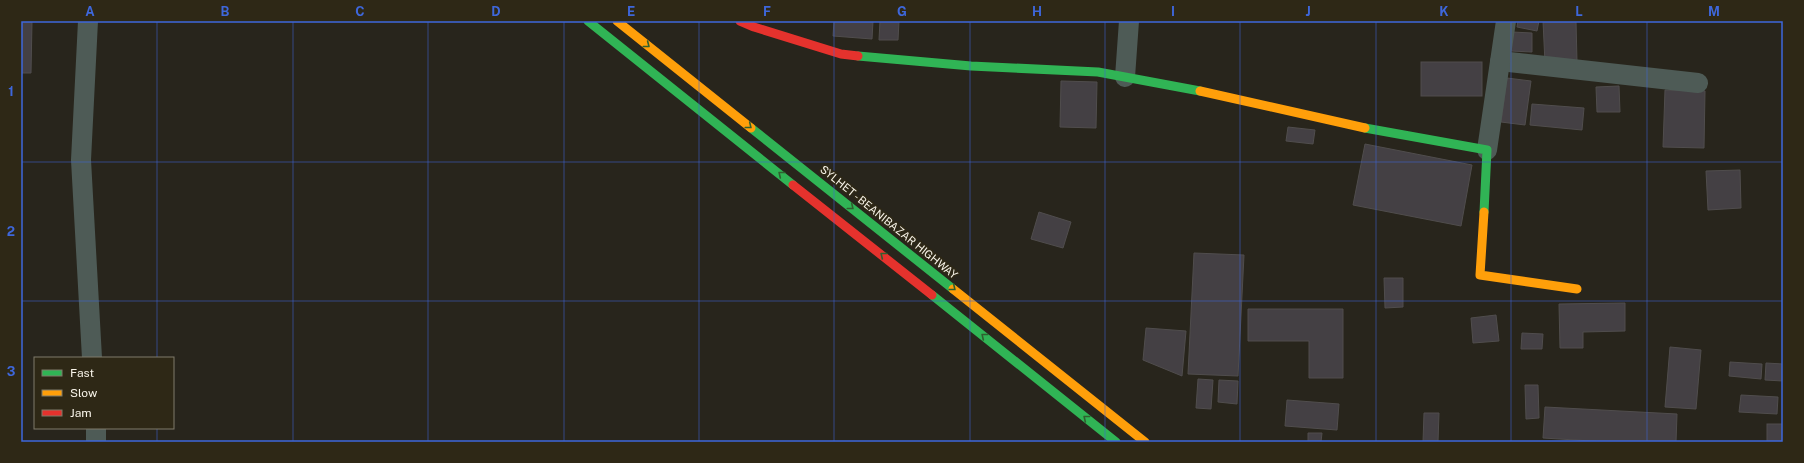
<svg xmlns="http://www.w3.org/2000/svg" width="1804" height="463" font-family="'Public Sans',sans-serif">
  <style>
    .building { fill: #444044; stroke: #504d4d }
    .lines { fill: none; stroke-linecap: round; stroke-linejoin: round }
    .street { stroke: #4e5b56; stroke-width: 20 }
    .fast { stroke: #30b455; stroke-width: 9 }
    .slow { stroke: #ff9f0a; stroke-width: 9 }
    .jam { stroke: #e5322d; stroke-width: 9 }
    .oneway { stroke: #2f602f }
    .grid { fill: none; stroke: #3e67db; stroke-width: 1; stroke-opacity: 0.55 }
    .labels { text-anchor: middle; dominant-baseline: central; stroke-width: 3.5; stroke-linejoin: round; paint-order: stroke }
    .street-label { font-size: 11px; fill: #f8f4e9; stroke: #2e2816 }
    .neatline { fill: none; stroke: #3e67db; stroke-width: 1.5 }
    .grid-label { font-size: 13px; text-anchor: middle; font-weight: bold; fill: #3e67db }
  </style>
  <rect width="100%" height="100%" fill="#28251c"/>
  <g class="building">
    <polygon points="21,21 32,21 31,73 21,73"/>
    <polygon points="834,21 873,21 872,39 833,36"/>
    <polygon points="880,21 899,21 898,40 879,40"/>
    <polygon points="1518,21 1539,21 1537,31 1517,27"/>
    <polygon points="1543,21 1576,21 1577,62 1545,63"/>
    <polygon points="1512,32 1532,33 1532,52 1511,51"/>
    <rect x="1421" y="62" width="61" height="34"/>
    <polygon points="1507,78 1531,81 1525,125 1501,122"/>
    <polygon points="1061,81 1097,82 1096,128 1060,127"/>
    <polygon points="1619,86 1620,112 1597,112 1596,87"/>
    <polygon points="1665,90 1705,91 1704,148 1663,147"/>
    <polygon points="1532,104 1584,108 1582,130 1530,125"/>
    <polygon points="1288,127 1315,130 1313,144 1286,141"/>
    <polygon points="1365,144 1472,165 1461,226 1353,205"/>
    <polygon points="1740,170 1741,208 1708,210 1706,171"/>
    <polygon points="1039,212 1071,222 1063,248 1031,239"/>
    <polygon points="1194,253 1244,255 1238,376 1188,374"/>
    <polygon points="1384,278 1403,278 1403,307 1385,308"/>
    <polygon points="1625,303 1625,331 1583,332 1583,348 1560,348 1559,304"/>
    <polygon points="1248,309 1343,309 1343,378 1309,378 1309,341 1248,341"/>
    <polygon points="1496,315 1499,341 1473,343 1471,318"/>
    <polygon points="1146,328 1186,331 1182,376 1143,360"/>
    <polygon points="1522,333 1543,334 1542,349 1521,349"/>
    <polygon points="1670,347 1701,350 1696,409 1665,407"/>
    <polygon points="1730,362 1762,364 1761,379 1729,376"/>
    <polygon points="1766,363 1783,364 1783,381 1765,380"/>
    <polygon points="1198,379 1213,380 1211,409 1196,408"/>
    <polygon points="1219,380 1238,381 1237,404 1218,402"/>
    <polygon points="1525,385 1538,385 1539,418 1526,419"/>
    <polygon points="1741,395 1778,397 1777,414 1739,412"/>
    <polygon points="1287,400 1339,404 1337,430 1285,426"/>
    <polygon points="1545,407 1677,414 1676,442 1608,442 1543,438"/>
    <polygon points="1424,413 1439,413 1438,442 1423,442"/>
    <rect x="1767" y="424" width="16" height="18"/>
    <polygon points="1308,433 1322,433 1321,442 1308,442"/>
  </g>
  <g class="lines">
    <g class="street">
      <polyline points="88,21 81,160 92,358"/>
      <polyline points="1500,61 1698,83"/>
      <polyline points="1125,77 1129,21"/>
      <polyline points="1487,150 1506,21"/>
      <polyline points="96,428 96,442"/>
    </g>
    <g class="fast">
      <polyline points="588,21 793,185"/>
      <polyline points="858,56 971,66 1098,72 1200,91"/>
      <polyline points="751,128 953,289"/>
      <polyline points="1365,128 1487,150 1484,212"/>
      <polyline points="932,295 1116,442"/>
    </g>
    <g class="slow">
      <polyline points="617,21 751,128"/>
      <polyline points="1200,91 1365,128"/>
      <polyline points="1484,212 1480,275 1577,289"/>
      <polyline points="953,289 1145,442"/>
    </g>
    <g class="jam">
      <polyline points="740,21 754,27 841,54 858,56"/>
      <polyline points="793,185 932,295"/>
    </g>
  </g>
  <defs><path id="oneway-chevron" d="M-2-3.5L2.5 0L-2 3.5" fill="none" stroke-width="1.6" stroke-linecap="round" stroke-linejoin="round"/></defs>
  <g class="oneway">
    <use href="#oneway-chevron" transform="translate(647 45) rotate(38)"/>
    <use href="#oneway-chevron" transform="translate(749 126) rotate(39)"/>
    <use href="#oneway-chevron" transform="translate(781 174) rotate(-141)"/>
    <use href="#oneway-chevron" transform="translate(851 207) rotate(39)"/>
    <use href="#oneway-chevron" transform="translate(883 255) rotate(-141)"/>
    <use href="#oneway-chevron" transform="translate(953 288) rotate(39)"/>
    <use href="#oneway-chevron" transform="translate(984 336) rotate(-141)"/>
    <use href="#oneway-chevron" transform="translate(1086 418) rotate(-141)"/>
  </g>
  <path class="grid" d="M 157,21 L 157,358M 293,21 L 293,442M 428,21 L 428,442M 564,21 L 564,442M 699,21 L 699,442M 834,21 L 834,442M 970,21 L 970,442M 1105,21 L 1105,442M 1240,21 L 1240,442M 1376,21 L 1376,442M 1511,21 L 1511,442M 1647,21 L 1647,442M 21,162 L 1783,162M 21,301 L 1783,301M 157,428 L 157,442"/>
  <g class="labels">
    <g class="street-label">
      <text transform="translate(889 222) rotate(39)">SYLHET - BEANIBAZAR HIGHWAY</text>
    </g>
  </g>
  <rect width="1804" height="463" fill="none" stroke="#2e2816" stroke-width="44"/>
  <rect x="34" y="357" width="140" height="72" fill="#2e2816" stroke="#7f7a6a"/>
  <rect x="42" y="370" width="20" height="6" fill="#30b455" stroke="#7f7a6a"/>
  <text x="70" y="377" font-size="12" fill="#f8f4e9">Fast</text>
  <rect x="42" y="390" width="20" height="6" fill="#ff9f0a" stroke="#7f7a6a"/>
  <text x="70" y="397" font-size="12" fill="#f8f4e9">Slow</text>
  <rect x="42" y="410" width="20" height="6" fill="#e5322d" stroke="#7f7a6a"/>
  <text x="70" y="417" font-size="12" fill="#f8f4e9">Jam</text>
  <rect x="22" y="22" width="1760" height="419" class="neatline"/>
  <g class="grid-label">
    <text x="90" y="16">A</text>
    <text x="225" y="16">B</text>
    <text x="360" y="16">C</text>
    <text x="496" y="16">D</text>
    <text x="631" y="16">E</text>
    <text x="767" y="16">F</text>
    <text x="902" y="16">G</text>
    <text x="1037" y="16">H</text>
    <text x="1173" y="16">I</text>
    <text x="1308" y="16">J</text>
    <text x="1444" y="16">K</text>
    <text x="1579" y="16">L</text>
    <text x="1714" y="16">M</text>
    <text x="11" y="96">1</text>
    <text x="11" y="236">2</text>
    <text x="11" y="376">3</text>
  </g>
</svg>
